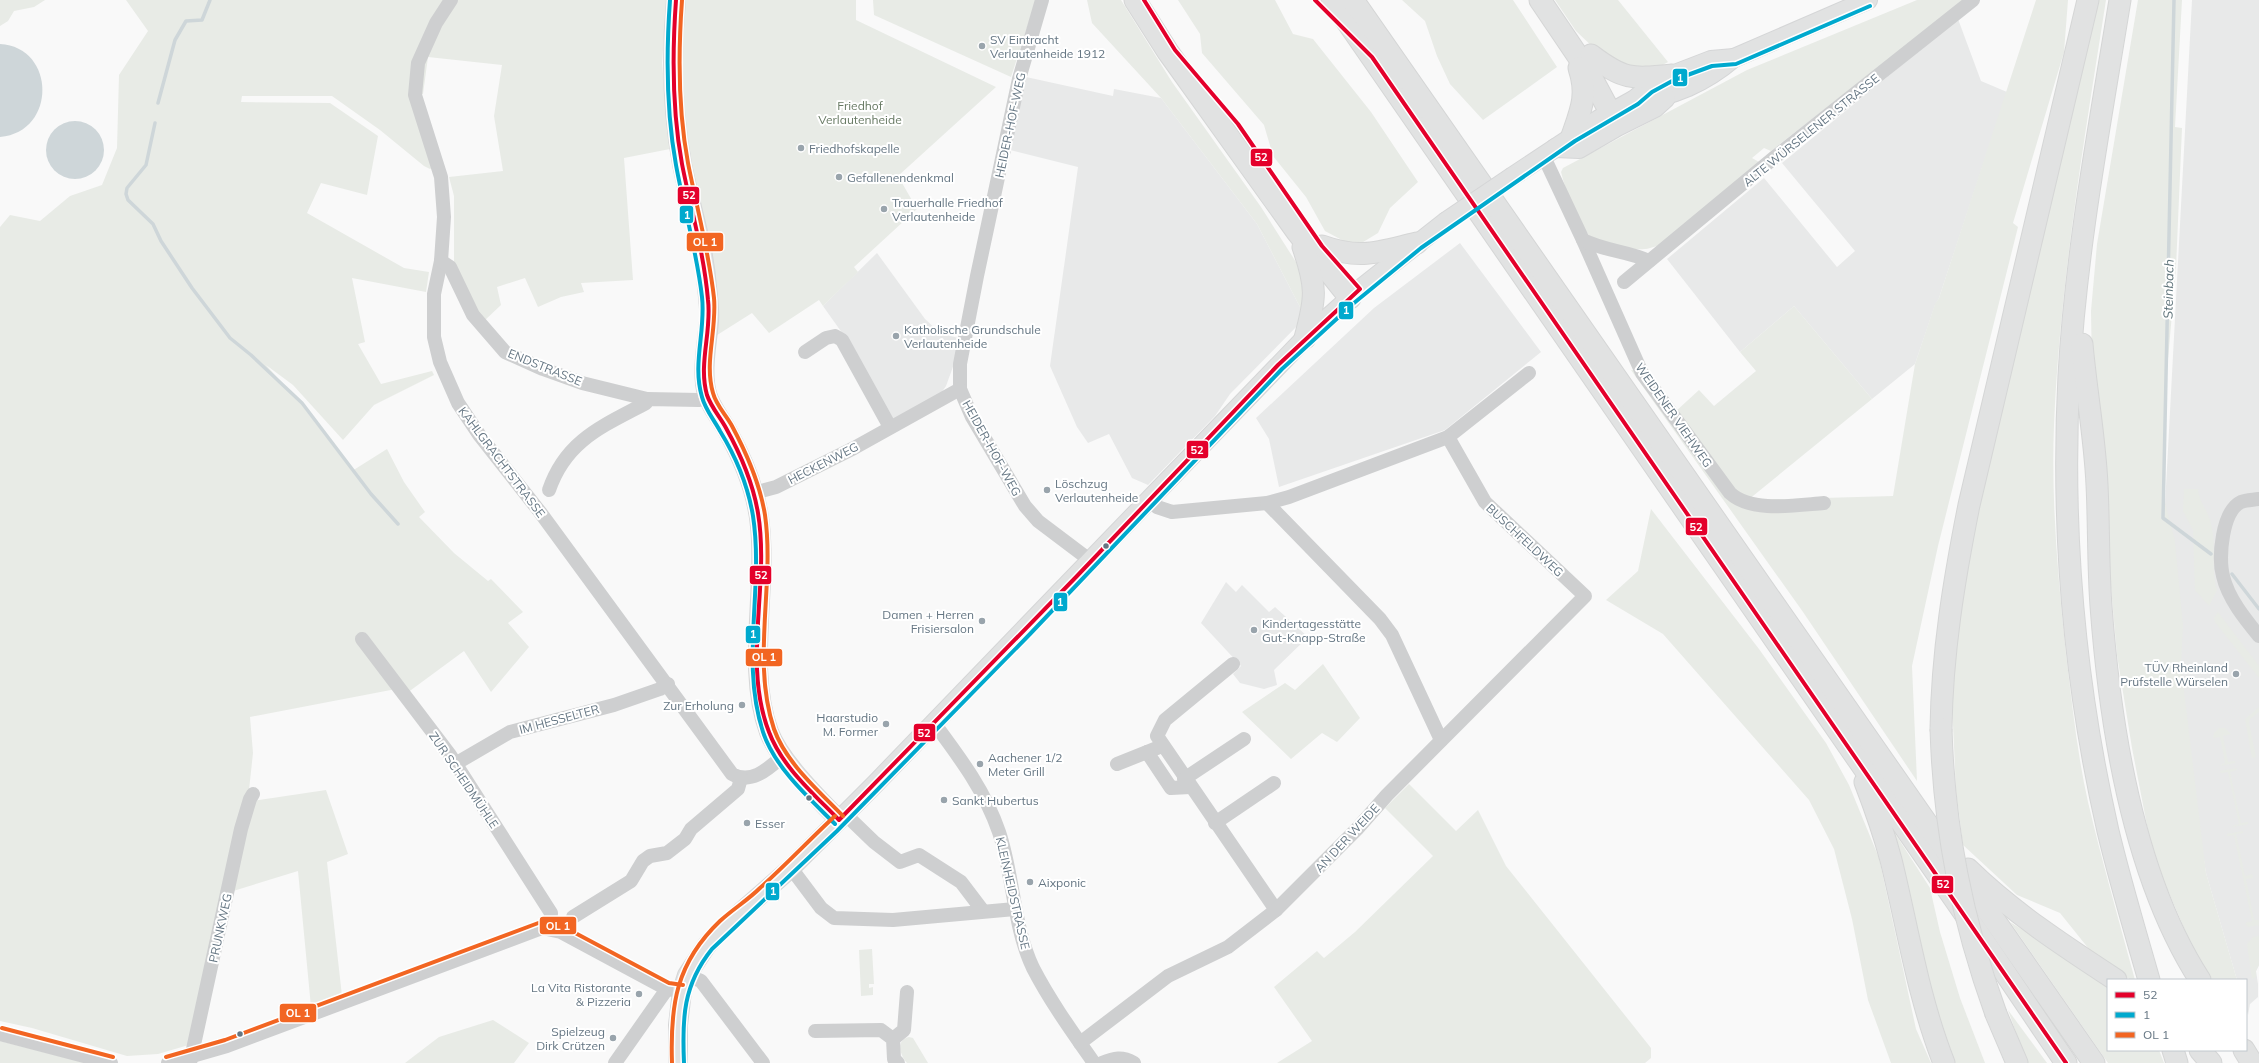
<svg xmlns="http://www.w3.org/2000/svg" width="2259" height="1063" font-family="Mulish,sans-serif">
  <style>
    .built { fill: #e8e9e9 }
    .green { fill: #e8ebe6 }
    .water { fill: #ced6d9 }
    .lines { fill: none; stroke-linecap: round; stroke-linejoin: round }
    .stream { stroke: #ced6d9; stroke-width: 3.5 }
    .major-casing { stroke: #d5d6d7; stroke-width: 20 }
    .highway-casing { stroke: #d5d6d6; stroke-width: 23 }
    .minor { stroke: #cecfd0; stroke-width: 14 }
    .major { stroke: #e1e2e2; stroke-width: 18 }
    .highway { stroke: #e1e2e2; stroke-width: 21 }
    .major-bridge-casing { stroke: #d5d6d7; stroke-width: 20; stroke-linecap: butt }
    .highway-bridge-casing { stroke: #d5d6d6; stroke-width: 23; stroke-linecap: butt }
    .major-bridge { stroke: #e1e2e2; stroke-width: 18 }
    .highway-bridge { stroke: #e1e2e2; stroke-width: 21 }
    .bus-1-casing { stroke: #fff; stroke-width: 7 }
    .bus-2-casing { stroke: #fff; stroke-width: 7 }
    .bus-3-casing { stroke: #fff; stroke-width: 7 }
    .bus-1 { stroke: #e4002b; stroke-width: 4 }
    .bus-2 { stroke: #00a9ce; stroke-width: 4 }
    .bus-3 { stroke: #f26522; stroke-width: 4 }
    .poi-dot { fill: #99a4ac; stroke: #fff; stroke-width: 1.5 }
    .bus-dot { fill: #657683; stroke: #fff; stroke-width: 1.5 }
    .labels { text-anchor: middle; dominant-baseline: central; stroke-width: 4; stroke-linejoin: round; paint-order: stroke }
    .poi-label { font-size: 12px; fill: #657683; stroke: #fff; text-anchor: start }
    .park-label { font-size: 12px; fill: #687a64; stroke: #fff }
    .street-label { font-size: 12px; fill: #657683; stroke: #fff }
    .water-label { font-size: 13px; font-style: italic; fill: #60757c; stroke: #fff }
    .line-badge { stroke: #fff; stroke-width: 1.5 }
    .badge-label { font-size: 11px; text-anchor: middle; font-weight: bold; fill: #fff }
  </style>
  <rect width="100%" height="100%" fill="#f9f9f9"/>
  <g class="built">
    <polygon points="2192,0 2259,0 2259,965 2256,971 2258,984 2258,997 2250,1004 2248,1015 2246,1008 2246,980 2237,980 2206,873 2161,580"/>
    <polygon points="1958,19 1981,81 2007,92 1939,298 1935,305 1915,364 1872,399 1794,306 1740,352 1667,259 1764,178 1837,267 1855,251 1782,163"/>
    <polygon points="1026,77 1113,96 1114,89 1161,98 1257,224 1301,309 1303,320 1230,394 1215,416 1148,485 1132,478 1109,434 1088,443 1077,427 1050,366 1078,167 1010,150"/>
    <polygon points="1460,243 1541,352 1445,430 1279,487 1269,439 1256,418 1374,308"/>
    <polygon points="877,253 925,319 941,334 959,338 954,364 946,386 939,396 891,421 845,337 823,306"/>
    <polygon points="1226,582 1236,592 1242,585 1269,612 1275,607 1308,637 1274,670 1277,685 1264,689 1240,683 1233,674 1241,666 1201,623"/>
  </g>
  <g class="green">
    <polygon points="0,0 45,0 34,7 14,11 8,21 0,26"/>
    <polygon points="126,0 447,0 415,63 434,167 430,169 424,166 380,130 332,96 242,96 241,102 330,103 378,136 367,195 321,183 307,213 404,268 429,272 426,292 352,278 365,342 358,344 381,384 432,371 434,375 374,405 343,440 293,385 266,365 301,404 352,471 387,449 404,482 425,512 419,517 454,553 488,581 491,579 523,612 508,623 529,647 491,692 464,651 407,693 396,689 250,717 253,753 249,790 192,1044 158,1054 127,1056 32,1028 0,1021 0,227 10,215 40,221 70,196 102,185 117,148 119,75 148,31"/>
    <polygon points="455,0 667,0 662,63 670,149 624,158 633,280 581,283 584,292 561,297 538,307 525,278 497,287 501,305 483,322 454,262 454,196 449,177 503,171 494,116 502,65 428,57 423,94 419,95 421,64"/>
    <polygon points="682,0 856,0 856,20 996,87 898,176 917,209 854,267 858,272 823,306 819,300 769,333 752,313 714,337 681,111"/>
    <polygon points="873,0 1036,0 1011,77 874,15"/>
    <polygon points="1087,0 1121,0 1172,82 1261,207 1301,270 1307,296 1301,309 1257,224 1161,98 1092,23"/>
    <polygon points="1178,0 1275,0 1293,34 1313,39 1371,112 1418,182 1390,208 1378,233 1355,247 1325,231 1306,197 1273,156 1264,125 1202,53 1200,34"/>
    <polygon points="1402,0 1513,0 1557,67 1483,120 1450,84 1437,56 1425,21"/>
    <polygon points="1555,0 1618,0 1668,62 1650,72 1615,68 1576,31"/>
    <path d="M 1917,0 L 1964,0 L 1771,151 L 1764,148 L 1752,158 L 1759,162 L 1661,244 C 1647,251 1637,250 1622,247 C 1614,245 1602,245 1595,240 C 1578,229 1566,191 1561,172 L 1563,168 L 1747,70 Z"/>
    <polygon points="2036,0 2068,0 2064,52 2013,223 2018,227 1938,546 1912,666 1917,781 1803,612 1631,370 1645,371 1675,412 1699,390 1714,406 1756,371 1740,352 1794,306 1872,399 1748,500 1893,496 1915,364 1935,304 1939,298"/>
    <path d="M 2098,0 L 2106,0 C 2084,141 2060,282 2054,425 C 2051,501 2058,578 2066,654 C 2072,703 2077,753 2088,802 C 2102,861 2119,921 2135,980 L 2131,980 L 2097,959 L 2060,913 L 2017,895 L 1963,845 L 1956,790 L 1951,681 L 1967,552 Z"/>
    <polygon points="2138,0 2182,0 2175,127 2182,128 2176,268 2166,382 2163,495 2175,541 2183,625 2181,666 2206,873 2237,980 2212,980 2191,944 2153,856 2132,748 2117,655 2092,370 2091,311 2097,244"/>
    <path d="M 2184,489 L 2198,489 C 2200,505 2208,510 2211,524 C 2217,546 2210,569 2217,590 L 2209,606 L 2195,590 L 2193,530 L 2183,511 Z"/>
    <polygon points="1651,509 1759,649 1826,743 1849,785 1879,858 1916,1029 1931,1063 1891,1063 1868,1000 1852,919 1834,849 1809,800 1663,634 1606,600 1638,571"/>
    <polygon points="2218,612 2259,666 2259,678 2215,622 2214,618"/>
    <polygon points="1323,664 1360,718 1337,742 1322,733 1291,759 1242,712 1285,683 1295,690"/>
    <polygon points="2259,707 2259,712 2250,719 2249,723 2256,757 2252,758 2245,719"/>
    <polygon points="2219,728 2225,728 2231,734 2223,736 2228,762 2235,761 2235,763 2219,766 2225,763 2220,737 2213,738 2214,733"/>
    <polygon points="2236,768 2237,770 2230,772 2241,823 2248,822 2248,824 2232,827 2232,826 2239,824 2228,772 2221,773 2220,771"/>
    <polygon points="1409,784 1456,831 1478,810 1506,866 1651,1048 1651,1058 1645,1063 1277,1063 1312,1041 1274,987 1317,951 1324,958 1355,932 1433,856 1385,808"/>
    <polygon points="326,790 348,854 327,862 342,996 311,1007 298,871 230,892 252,801"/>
    <polygon points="1889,824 1930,888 1940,932 1960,998 1985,1063 1951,1063 1938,1033"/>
    <polygon points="2243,831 2243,833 2236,834 2245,876 2252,874 2253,878 2246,879 2254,920 2259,920 2259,925 2248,927 2245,923 2252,921 2234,835 2227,836 2227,834"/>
    <polygon points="2010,922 2108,982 2108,1050 2159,1050 2164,1063 2108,1063"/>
    <polygon points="2259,936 2259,965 2256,971 2256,977 2252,979 2247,944 2253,937"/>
    <polygon points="872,949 874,984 869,984 869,988 873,987 873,995 861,996 859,950"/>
    <polygon points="2008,1010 2047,1063 2027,1063"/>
    <polygon points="493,1020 529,1043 514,1063 405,1063 439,1037"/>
    <path d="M 909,1037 L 913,1038 L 928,1063 L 907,1063 C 900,1055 895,1040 909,1037 Z"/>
    <polygon points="0,1041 86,1063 0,1063"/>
  </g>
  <g class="water">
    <path d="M 0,44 C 56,47 57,132 0,137 Z"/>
    <circle cx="75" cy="150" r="29"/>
  </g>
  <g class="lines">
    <g class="stream">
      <polyline points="2174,0 2163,518 2211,554"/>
      <polyline points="158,103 175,40 186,21 202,20 210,0"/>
      <polyline points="155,123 146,165 127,188 126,194 128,200 153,224 161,241 192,288 230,338 251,355 302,403 371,494 398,524"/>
      <polyline points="2232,574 2259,609"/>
    </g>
    <g class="major-casing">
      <g id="major">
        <path d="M 676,0 C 671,54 672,110 682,164 C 690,205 704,245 707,287 C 708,298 710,310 709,321 C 707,345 701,371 707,394 C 711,408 722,420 728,432 C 744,461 757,493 760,526 C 767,591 746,670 769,732 C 780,761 817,797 839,820"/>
        <path d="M 1635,99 C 1672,99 1707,81 1734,58 L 1868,0"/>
        <polyline points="1555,148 1579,149 1617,127 1655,108 1666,98"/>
        <polyline points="1513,176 1599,119 1635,99 1649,87 1672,75 1711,60 1734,58"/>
        <polyline points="678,1063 678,1025 682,991 687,975 707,945 725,926 791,868 876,783 1305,338 1360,289 1445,222"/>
      </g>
    </g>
    <g class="highway-casing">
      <g id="highway">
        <polyline points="1135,0 1168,52 1297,232 1350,298"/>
        <polyline points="1332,0 1987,946 2066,1063"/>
        <polyline points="1353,0 2094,1063"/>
        <polyline points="1540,0 1588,71 1610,112"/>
        <path d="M 2120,0 C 2100,124 2076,249 2069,375 C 2061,528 2074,682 2108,831 C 2120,881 2135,931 2149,980"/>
        <path d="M 1591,55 C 1624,80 1631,79 1672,75"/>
        <path d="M 1572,136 C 1581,110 1588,95 1579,68"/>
        <path d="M 1322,246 C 1361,260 1378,252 1417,243"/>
        <path d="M 1303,247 C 1317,287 1316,298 1305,338"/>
        <path d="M 2082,344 C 2086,391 2095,438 2097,485 C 2099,525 2098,565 2101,606 C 2110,728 2133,876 2200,980"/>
        <path d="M 1941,729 C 1942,653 1954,580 1969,505 L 2088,0"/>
        <path d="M 1865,782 C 1875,808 1884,834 1891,860 C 1908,929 1918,997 1944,1063"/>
        <path d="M 1968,869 C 2012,912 2064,946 2116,980"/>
        <polyline points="1996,1014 2017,1063"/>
        <polyline points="2173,1050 2177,1063"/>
        <polyline points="2200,1050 2211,1063"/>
        <polyline points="2244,1050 2252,1063"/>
      </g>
    </g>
    <g class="minor">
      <path d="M 451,0 L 436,23 L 418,63 L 415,95 L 441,177 L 444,217 L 441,261 L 434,294 L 434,337 L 440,362 L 458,403 L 480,436 L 540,512 L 732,774 C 751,785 768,769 783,756"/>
      <polyline points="1042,0 1019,79 977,276 960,364 960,389 972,417 1025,506 1038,521 1091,561"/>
      <path d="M 1544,157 L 1583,240 L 1642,373 L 1730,493 C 1751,513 1797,505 1824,503"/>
      <path d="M 1583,240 C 1604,251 1628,251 1649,261"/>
      <polyline points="441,261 450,267 473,315 505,352 543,369 582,383 647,399"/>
      <polyline points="1624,282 1775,157 1973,0"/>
      <polyline points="805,352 826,338 835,336 842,340 890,427"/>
      <path d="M 549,490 C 566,440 603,426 646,403 L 647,399 L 699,400 L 708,398"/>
      <polyline points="754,493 776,487 854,448 960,389"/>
      <path d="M 2259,499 C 2253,500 2246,500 2241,502 C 2222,511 2218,558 2223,576 C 2228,598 2245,619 2259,636"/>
      <polyline points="1150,500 1157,507 1172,512 1267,503 1289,497 1448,437 1529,373"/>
      <polyline points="1267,503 1380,619 1392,635 1441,740"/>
      <polyline points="362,639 450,755 551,913 550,928"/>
      <polyline points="1233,664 1165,720 1157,736 1276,910"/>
      <path d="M 934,723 C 960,758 985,791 999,832 C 1014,877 1013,926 1033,968 C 1050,1001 1073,1033 1094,1063"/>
      <polyline points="1162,746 1147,752 1171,788 1190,787"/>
      <polyline points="455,764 510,732 614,705 660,689 668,684"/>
      <polyline points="1117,764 1147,752"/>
      <polyline points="1184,779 1244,739"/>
      <polyline points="845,814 874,842 900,862 919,855 961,882 983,911"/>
      <polyline points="1215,823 1274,783"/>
      <polyline points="791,868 821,908 834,918 893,920 1015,909"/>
      <polyline points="573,917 631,881 643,861 650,856 667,853 685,839 691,829 738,789 741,778"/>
      <polyline points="687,975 701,981 763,1063"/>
      <polyline points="815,1031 881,1030 893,1039 894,1059 898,1063"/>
      <polyline points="0,1034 111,1063"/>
      <polyline points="893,1039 904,1030 907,992"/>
      <polyline points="1080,1043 1168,976 1228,947 1276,910 1357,829 1387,795 1585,596 1485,502 1448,437"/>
      <polyline points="168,1063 227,1046 542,928 561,932 667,989 682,991"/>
      <polyline points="190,1063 241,829 250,799 253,794"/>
      <polyline points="615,1063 667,989"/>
      <path d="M 1102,1063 C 1114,1058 1122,1056 1134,1063"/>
    </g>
    <use href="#major" class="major"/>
    <use href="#highway" class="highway"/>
    <g class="major-bridge-casing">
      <polyline id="major-bridge" points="1445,222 1513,176"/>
    </g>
    <g class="highway-bridge-casing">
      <path id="highway-bridge" d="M 1941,729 C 1944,830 1962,920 1996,1014"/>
    </g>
    <use href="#major-bridge" class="major-bridge"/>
    <use href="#highway-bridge" class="highway-bridge"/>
    <g class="bus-1-casing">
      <g id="bus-1">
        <path d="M 676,0 C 672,55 672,110 682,164 C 691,210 704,253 708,300 C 712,331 698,364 707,395 C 711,407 720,417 726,428 C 741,455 753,483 758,513 C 770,585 742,663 769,732 C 782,767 814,794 839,820 L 1077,576 L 1278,365 L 1360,289 L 1322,246 L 1238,124 L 1175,50 L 1144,0"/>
        <polyline points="1315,0 1372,57 2066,1063"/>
      </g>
    </g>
    <g class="bus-2-casing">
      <g id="bus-2">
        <path d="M 670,0 C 666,55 666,110 676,165 C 684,209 697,252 702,297 C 706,330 692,364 702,397 C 705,409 714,420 720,431 C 736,457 748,486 753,516 C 764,588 740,662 763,732 C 775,768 809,798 835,824"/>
        <path d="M 684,1063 C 682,1018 683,985 712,949 L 837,831 L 1030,634 L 1282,369 L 1354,303 L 1421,248 L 1575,141 L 1638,104 L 1652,92 L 1674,80 L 1712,66 L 1736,64 L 1870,6"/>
      </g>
    </g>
    <g class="bus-3-casing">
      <g id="bus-3">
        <path d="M 682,0 C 678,55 678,110 688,163 C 697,209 709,252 714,298 C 717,330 704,362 713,393 C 716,405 726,415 732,426 C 747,454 760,484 765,515 C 775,585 751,660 774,729 C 786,763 819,791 843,816"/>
        <polyline points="2,1028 113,1057"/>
        <polyline points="166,1057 225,1040 541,922 564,927 669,983 683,985"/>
        <path d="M 672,1063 C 670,1005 676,963 720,921 C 733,909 748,900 760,888 C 786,865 810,839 835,816"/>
      </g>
    </g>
    <use href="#bus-1" class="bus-1"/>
    <use href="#bus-2" class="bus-2"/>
    <use href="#bus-3" class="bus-3"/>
  </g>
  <g class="poi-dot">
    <circle cx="982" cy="46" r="4"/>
    <circle cx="801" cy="148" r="4"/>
    <circle cx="839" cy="177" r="4"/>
    <circle cx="884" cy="209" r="4"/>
    <circle cx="896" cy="336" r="4"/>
    <circle cx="1047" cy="490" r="4"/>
    <circle cx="982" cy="621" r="4"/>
    <circle cx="1254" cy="630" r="4"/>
    <circle cx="2236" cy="674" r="4"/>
    <circle cx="742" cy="705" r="4"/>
    <circle cx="886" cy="724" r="4"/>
    <circle cx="980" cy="764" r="4"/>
    <circle cx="944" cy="800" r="4"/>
    <circle cx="747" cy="823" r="4"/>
    <circle cx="1030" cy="882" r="4"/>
    <circle cx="639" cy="994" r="4"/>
    <circle cx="613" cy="1038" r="4"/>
  </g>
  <g class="bus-dot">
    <circle cx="1106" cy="546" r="3.5"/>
    <circle cx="809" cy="798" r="3.5"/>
    <circle cx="240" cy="1034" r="3.5"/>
  </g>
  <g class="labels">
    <g class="poi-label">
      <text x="990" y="39">SV Eintracht<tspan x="990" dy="14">Verlautenheide 1912</tspan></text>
      <text x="809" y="148">Friedhofskapelle</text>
      <text x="847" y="177">Gefallenendenkmal</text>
      <text x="892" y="202">Trauerhalle Friedhof<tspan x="892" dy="14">Verlautenheide</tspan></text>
      <text x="904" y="329">Katholische Grundschule<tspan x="904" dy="14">Verlautenheide</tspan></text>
      <text x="1055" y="483">Löschzug<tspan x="1055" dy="14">Verlautenheide</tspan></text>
      <text x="974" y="614" text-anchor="end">Damen + Herren<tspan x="974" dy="14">Frisiersalon</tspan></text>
      <text x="1262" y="623">Kindertagesstätte<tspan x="1262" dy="14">Gut-Knapp-Straße</tspan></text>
      <text x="2228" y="667" text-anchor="end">TÜV Rheinland<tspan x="2228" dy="14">Prüfstelle Würselen</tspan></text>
      <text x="734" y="705" text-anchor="end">Zur Erholung</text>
      <text x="878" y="717" text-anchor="end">Haarstudio<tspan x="878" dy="14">M. Former</tspan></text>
      <text x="988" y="757">Aachener 1/2<tspan x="988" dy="14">Meter Grill</tspan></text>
      <text x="952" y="800">Sankt Hubertus</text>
      <text x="755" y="823">Esser</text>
      <text x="1038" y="882">Aixponic</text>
      <text x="631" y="987" text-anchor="end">La Vita Ristorante<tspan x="631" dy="14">&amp; Pizzeria</tspan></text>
      <text x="605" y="1031" text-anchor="end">Spielzeug<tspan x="605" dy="14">Dirk Crützen</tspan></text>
    </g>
    <g class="park-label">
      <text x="860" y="105">Friedhof<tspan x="860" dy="14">Verlautenheide</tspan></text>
    </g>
    <g class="street-label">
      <text transform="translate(1010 125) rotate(-78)">HEIDER-HOF-WEG</text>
      <text transform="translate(1811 130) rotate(-39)">ALTE WÜRSELENER STRASSE</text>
      <text transform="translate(545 367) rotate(22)">ENDSTRASSE</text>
      <text transform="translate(1674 415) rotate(55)">WEIDENER VIEHWEG</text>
      <text transform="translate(992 448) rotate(61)">HEIDER-HOF-WEG</text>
      <text transform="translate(502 462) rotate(53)">KAHLGRACHTSTRASSE</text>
      <text transform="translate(823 463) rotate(-27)">HECKENWEG</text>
      <text transform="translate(1525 540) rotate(43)">BUSCHFELDWEG</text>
      <text transform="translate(559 719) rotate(-15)">IM HESSELTER</text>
      <text transform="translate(464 780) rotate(56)">ZUR SCHEIDMÜHLE</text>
      <text transform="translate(1347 838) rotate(-47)">AN DER WEIDE</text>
      <text transform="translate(1013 893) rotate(77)">KLEINHEIDSTRASSE</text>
      <text transform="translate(220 928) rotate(-78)">PRUNKWEG</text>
    </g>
    <g class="water-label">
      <text transform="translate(2168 289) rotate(-89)">Steinbach</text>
    </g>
  </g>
  <g class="line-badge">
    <rect x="1672" y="68" width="16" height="19" rx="4" fill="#00a9ce"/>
    <rect x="1250" y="148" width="23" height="19" rx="4" fill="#e4002b"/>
    <rect x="677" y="186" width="23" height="19" rx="4" fill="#e4002b"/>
    <rect x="679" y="205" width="15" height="19" rx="4" fill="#00a9ce"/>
    <rect x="686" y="232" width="38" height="20" rx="4" fill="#f26522"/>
    <rect x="1338" y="301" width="16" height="19" rx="4" fill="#00a9ce"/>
    <rect x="1186" y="440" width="23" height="19" rx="4" fill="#e4002b"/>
    <rect x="1685" y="517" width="23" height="19" rx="4" fill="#e4002b"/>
    <rect x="749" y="565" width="23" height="20" rx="4" fill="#e4002b"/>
    <rect x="1053" y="592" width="15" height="20" rx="4" fill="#00a9ce"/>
    <rect x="745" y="625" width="16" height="19" rx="4" fill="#00a9ce"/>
    <rect x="745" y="648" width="38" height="19" rx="4" fill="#f26522"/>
    <rect x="913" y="723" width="23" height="19" rx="4" fill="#e4002b"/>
    <rect x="1931" y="875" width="23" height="19" rx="4" fill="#e4002b"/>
    <rect x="765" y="882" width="15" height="19" rx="4" fill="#00a9ce"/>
    <rect x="539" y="916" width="38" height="19" rx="4" fill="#f26522"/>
    <rect x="279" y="1003" width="38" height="20" rx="4" fill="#f26522"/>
  </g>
  <g class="badge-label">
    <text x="1680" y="82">1</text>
    <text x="1261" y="161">52</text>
    <text x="689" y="199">52</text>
    <text x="687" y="219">1</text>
    <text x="705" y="246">OL 1</text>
    <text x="1346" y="314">1</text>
    <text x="1197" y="454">52</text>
    <text x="1696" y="531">52</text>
    <text x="761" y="579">52</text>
    <text x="1060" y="606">1</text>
    <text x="753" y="638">1</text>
    <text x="764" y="661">OL 1</text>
    <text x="924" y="737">52</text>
    <text x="1943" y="888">52</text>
    <text x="773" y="895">1</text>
    <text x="558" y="930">OL 1</text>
    <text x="298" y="1017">OL 1</text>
  </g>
  <rect x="2107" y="979" width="140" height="72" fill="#ffffff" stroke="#c1c8cd"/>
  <rect x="2115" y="992" width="20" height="6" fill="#e4002b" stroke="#c1c8cd"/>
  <text x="2143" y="999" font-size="12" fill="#657683">52</text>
  <rect x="2115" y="1012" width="20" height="6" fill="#00a9ce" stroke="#c1c8cd"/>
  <text x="2143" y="1019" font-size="12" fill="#657683">1</text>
  <rect x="2115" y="1032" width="20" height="6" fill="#f26522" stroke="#c1c8cd"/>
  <text x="2143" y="1039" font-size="12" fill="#657683">OL 1</text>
</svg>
